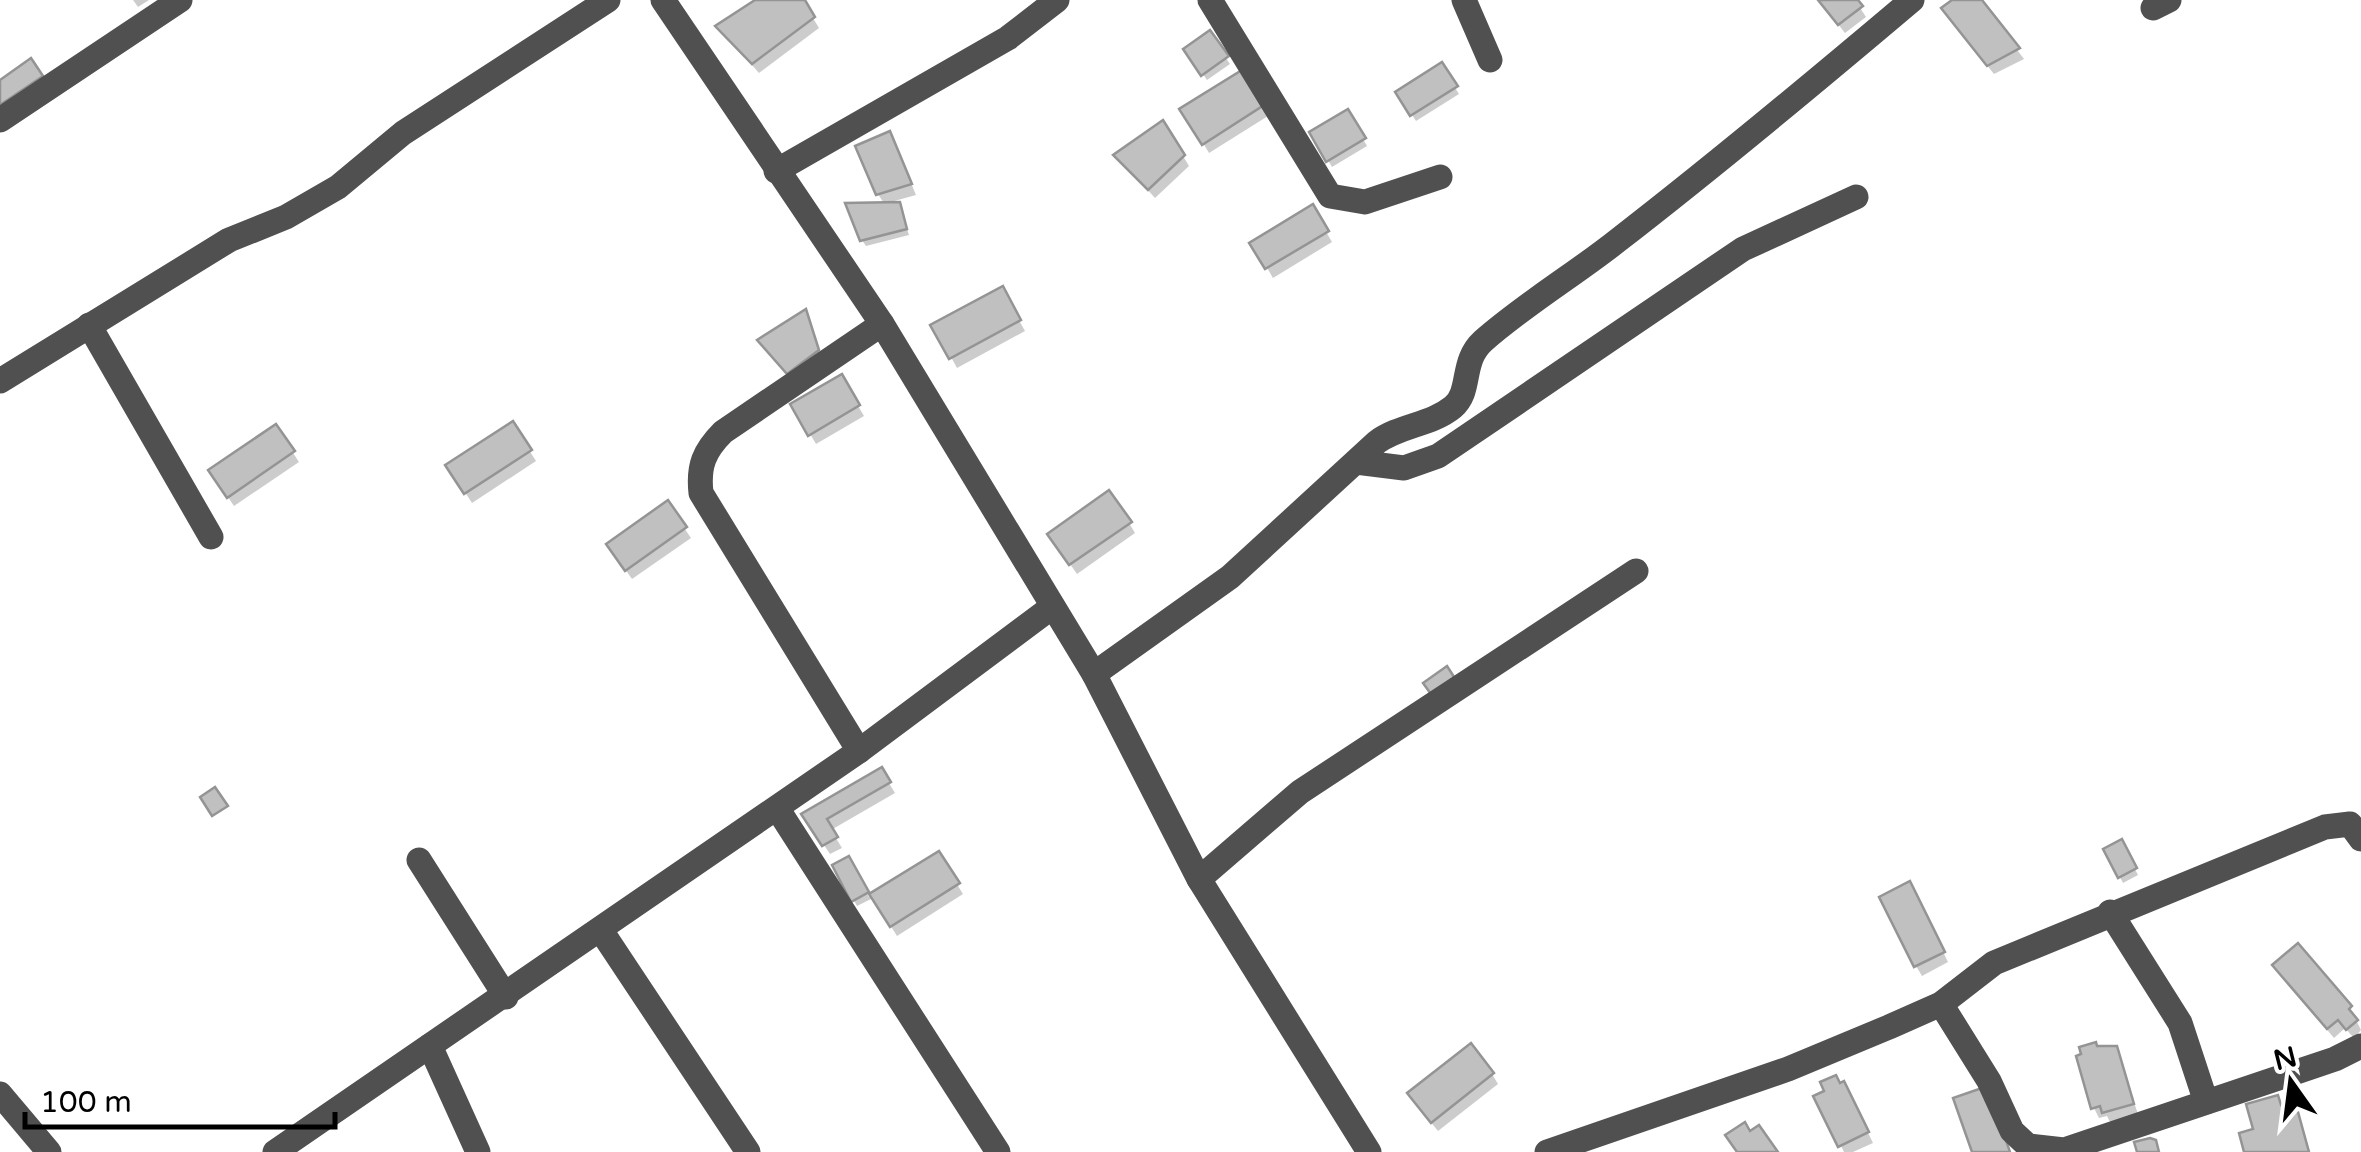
<svg xmlns="http://www.w3.org/2000/svg" width="2361" height="1152" font-family="'Varela Round',sans-serif">
  <style>
    .shadow { fill: #0003 }
    .building { fill: #c0c0c0; stroke: #949494; stroke-width: 2.5 }
    .lines { fill: none; stroke-linecap: round; stroke-linejoin: round }
    .minor { stroke: #505050; stroke-width: 25 }
  </style>
  <rect width="100%" height="100%" fill="#fff"/>
  <g class="shadow">
    <polygon points="133,0 149,0 138,7"/>
    <polygon points="759,0 802,0 819,28 759,73 718,27"/>
    <polygon points="1819,0 1855,0 1866,17 1845,33"/>
    <polygon points="1956,0 1979,0 2024,59 1994,74 1950,19"/>
    <polygon points="1209,33 1230,64 1207,80 1186,49"/>
    <polygon points="1441,66 1459,94 1416,121 1398,93"/>
    <polygon points="1241,73 1268,116 1209,153 1183,109"/>
    <polygon points="1347,112 1367,146 1332,167 1312,133"/>
    <polygon points="1163,123 1189,166 1155,198 1117,156"/>
    <polygon points="895,144 916,195 887,203 899,205 909,235 866,246 862,240 885,205 878,194"/>
    <polygon points="1312,208 1332,242 1273,278 1253,244"/>
    <polygon points="1002,290 1025,331 957,368 934,326"/>
    <polygon points="805,312 823,361 794,383 760,341"/>
    <polygon points="841,377 864,416 816,444 793,405"/>
    <polygon points="513,425 536,461 472,503 448,466"/>
    <polygon points="276,427 299,462 234,506 217,481"/>
    <polygon points="667,503 691,538 632,579 615,555"/>
    <polygon points="1129,523 1135,533 1077,574 1056,544"/>
    <polygon points="881,770 895,793 831,830 842,848 830,854 810,824"/>
    <polygon points="2121,842 2138,875 2123,883 2106,850"/>
    <polygon points="938,854 963,894 897,936 873,898 857,906 835,866 848,859 869,897"/>
    <polygon points="1915,895 1948,962 1922,976 1916,966"/>
    <polygon points="2298,946 2350,1008 2361,1030 2354,1038 2345,1028 2334,1038 2281,975"/>
    <polygon points="2115,1048 2138,1114 2110,1122 2107,1116 2099,1118 2094,1108 2097,1049"/>
    <polygon points="1492,1074 1498,1084 1438,1131 1416,1104"/>
    <polygon points="1849,1094 1873,1143 1853,1152 1844,1152 1817,1097"/>
    <polygon points="2277,1098 2282,1107 2294,1104 2310,1152 2249,1152"/>
  </g>
  <g class="building">
    <polygon points="755,0 805,0 815,17 752,64 715,26"/>
    <polygon points="1818,0 1858,0 1863,6 1838,25"/>
    <polygon points="1952,0 1982,0 2020,48 1987,66 1941,8"/>
    <polygon points="1210,30 1229,56 1201,76 1183,49"/>
    <polygon points="31,58 43,76 0,105 0,80"/>
    <polygon points="1442,62 1458,86 1410,116 1395,92"/>
    <polygon points="1242,70 1264,105 1202,145 1179,109"/>
    <polygon points="1348,109 1366,138 1326,162 1309,132"/>
    <polygon points="1163,120 1185,155 1148,190 1113,155"/>
    <polygon points="890,131 912,184 876,195 855,146"/>
    <polygon points="900,202 907,229 860,241 845,203"/>
    <polygon points="1313,204 1329,231 1265,269 1249,243"/>
    <polygon points="1003,286 1021,320 949,359 930,325"/>
    <polygon points="806,309 819,350 787,374 757,340"/>
    <polygon points="842,374 860,405 808,436 790,404"/>
    <polygon points="513,421 532,450 464,494 445,465"/>
    <polygon points="276,424 295,451 227,498 208,470"/>
    <polygon points="1109,490 1132,522 1069,565 1047,534"/>
    <polygon points="668,500 687,527 625,571 606,544"/>
    <polygon points="1447,666 1456,680 1433,697 1423,683"/>
    <polygon points="882,767 891,782 827,819 838,837 822,846 801,814"/>
    <polygon points="215,787 228,806 212,816 200,797"/>
    <polygon points="2122,839 2137,868 2118,878 2103,849"/>
    <polygon points="939,851 960,883 890,927 869,894"/>
    <polygon points="849,856 869,892 851,902 832,865"/>
    <polygon points="1910,881 1945,952 1914,967 1879,897"/>
    <polygon points="2298,943 2352,1006 2349,1009 2358,1020 2346,1030 2338,1020 2327,1029 2272,965"/>
    <polygon points="2096,1042 2097,1046 2117,1046 2134,1104 2102,1113 2100,1106 2091,1109 2076,1056 2081,1054 2079,1047"/>
    <polygon points="1471,1043 1494,1073 1431,1123 1407,1093"/>
    <polygon points="1836,1075 1840,1083 1844,1081 1869,1132 1838,1147 1813,1096 1824,1091 1820,1082"/>
    <polygon points="1979,1089 1988,1089 2010,1152 1972,1152 1953,1098"/>
    <polygon points="2278,1095 2281,1105 2295,1101 2309,1152 2244,1152 2239,1133 2253,1129 2246,1104"/>
    <polygon points="1745,1122 1750,1131 1759,1125 1778,1152 1737,1152 1725,1135"/>
    <polygon points="2150,1138 2156,1140 2159,1152 2137,1152 2134,1142"/>
  </g>
  <g class="lines">
    <g class="minor">
      <polyline points="663,0 882,324 1094,674 1199,879 1369,1152"/>
      <polyline points="1210,0 1330,196 1365,202 1440,177"/>
      <polyline points="1464,0 1490,60"/>
      <polyline points="2153,8 2169,0"/>
      <polyline points="0,120 180,0"/>
      <polyline points="776,171 1008,38 1057,0"/>
      <polyline points="89,325 211,537"/>
      <polyline points="0,381 229,240 286,217 338,187 403,133 608,0"/>
      <polyline points="1356,462 1404,468 1438,456 1743,249 1856,197"/>
      <path d="M 1094,674 L 1230,577 L 1377,442 C 1400,425 1431,425 1453,407 C 1472,391 1460,362 1483,341 C 1525,304 1574,275 1617,241 C 1718,163 1815,82 1912,0"/>
      <path d="M 859,751 L 701,493 C 698,466 704,451 723,432 L 882,324"/>
      <polyline points="777,808 998,1152"/>
      <polyline points="419,860 506,997"/>
      <polyline points="1199,879 1300,792 1636,571"/>
      <polyline points="2110,912 2180,1023 2206,1102"/>
      <polyline points="602,932 748,1152"/>
      <polyline points="1941,1004 1989,1081 2012,1131 2028,1146 2064,1150 2335,1059 2361,1046"/>
      <polyline points="430,1046 478,1152"/>
      <polyline points="0,1094 49,1152"/>
      <polyline points="275,1152 859,751 1052,607"/>
      <polyline points="1547,1152 1788,1069 1889,1027 1941,1004 1994,963 2325,827 2350,824 2361,839"/>
    </g>
  </g>
  <g transform="translate(2291 1082) rotate(346)" stroke="#ffffff" stroke-width="8" paint-order="stroke">
  <path d="M0-8L18 38L0 25L-18 38Z" fill="#000000"/>
  <text y="-15" font-size="28" font-weight="bold" text-anchor="middle" fill="#000000">N</text>
  </g>
  <path d="M25 1112v15h310v-15" fill="none" stroke="#000000" stroke-width="5"/>
  <text x="40" y="1112" font-size="30" fill="#000000" stroke="#ffffff" stroke-width="8" paint-order="stroke">100 m</text>
</svg>
